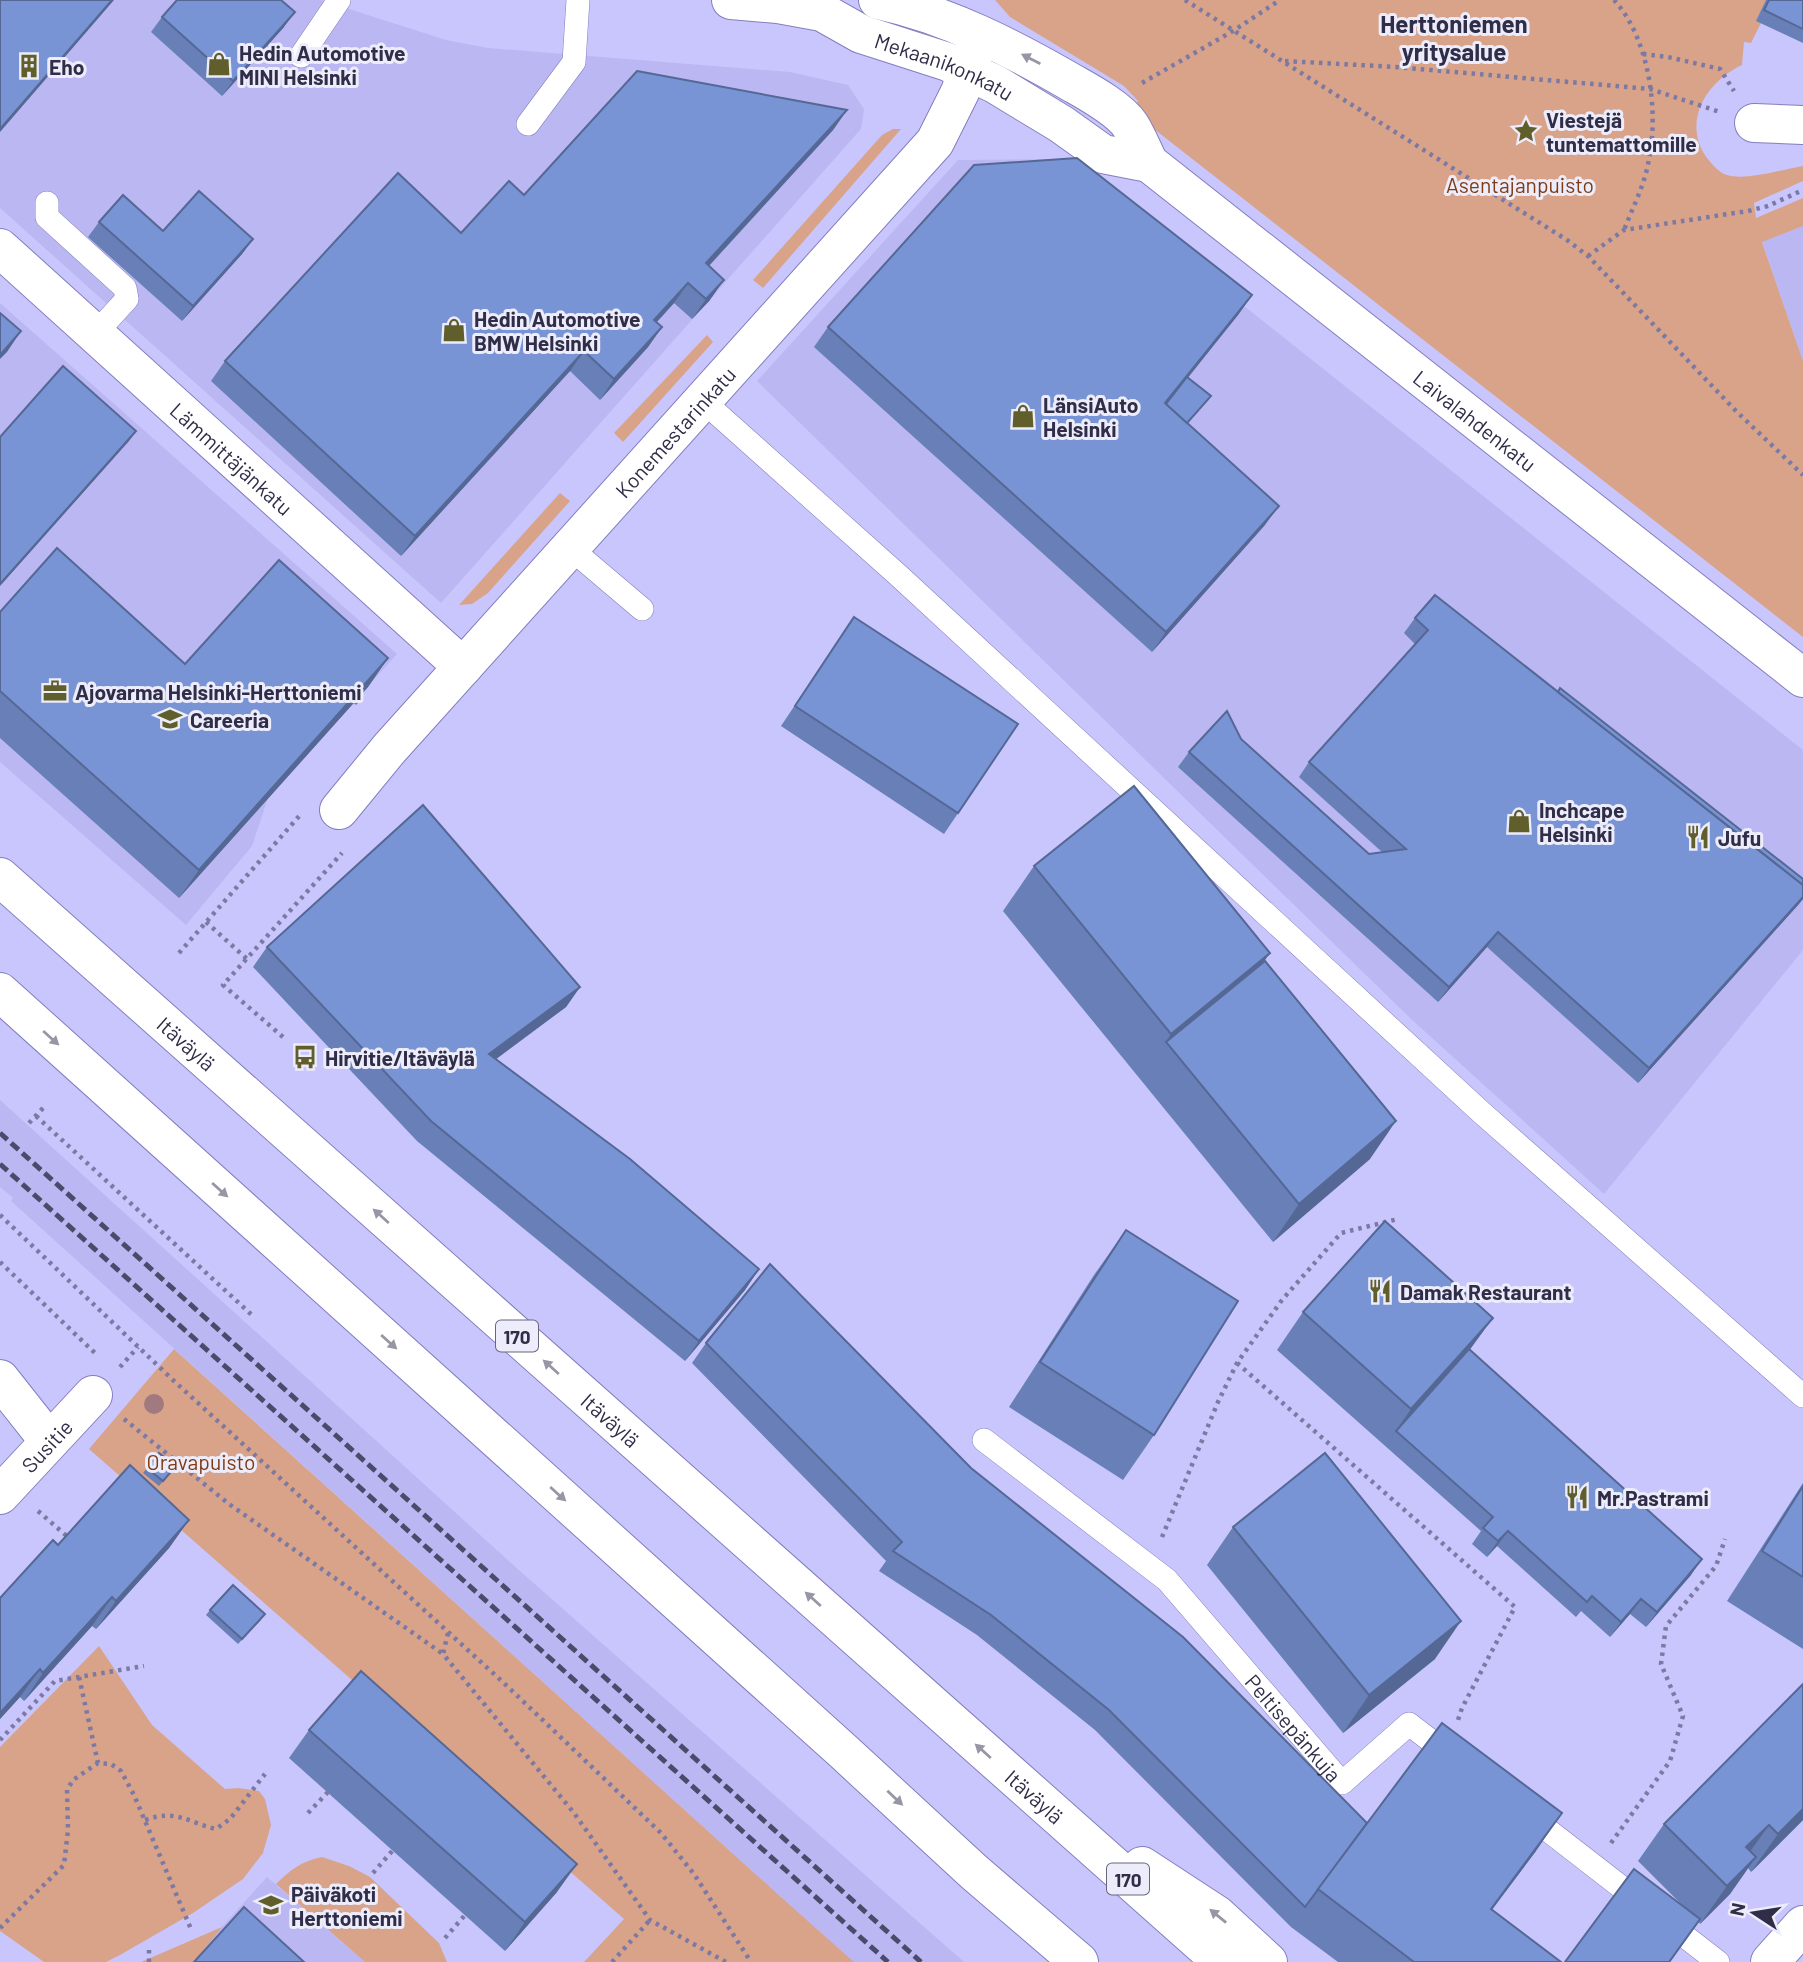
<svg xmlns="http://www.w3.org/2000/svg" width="1803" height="1962" font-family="Barlow,sans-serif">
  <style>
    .built { fill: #bab7f3 }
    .green { fill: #d9a38a }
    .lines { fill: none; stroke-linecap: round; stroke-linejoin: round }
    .lane-casing { stroke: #837ebe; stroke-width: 24 }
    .street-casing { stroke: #837ebe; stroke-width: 40 }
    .secondary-casing { stroke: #837ebe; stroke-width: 40 }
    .highway-casing { stroke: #837ebe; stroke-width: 40 }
    .path { stroke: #7c79a3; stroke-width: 4.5; stroke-dasharray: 3.5 5; stroke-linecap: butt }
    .lane { stroke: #fff; stroke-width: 23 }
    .street { stroke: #fff; stroke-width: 38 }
    .secondary { stroke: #fff; stroke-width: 38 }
    .highway { stroke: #fff; stroke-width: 38 }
    .rail { stroke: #4c4a6a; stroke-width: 5; stroke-dasharray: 10 5; stroke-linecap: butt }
    .tree { fill: #a07a7e }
    .wall { fill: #687fb7 }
    .shaded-wall { fill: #556895 }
    .building { fill: #7994d5; stroke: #556895; stroke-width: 2 }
    .oneway { fill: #9796a4 }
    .labels { text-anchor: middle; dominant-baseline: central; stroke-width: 6; stroke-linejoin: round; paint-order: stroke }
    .shield { fill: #ececfa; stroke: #68667d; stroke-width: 2 }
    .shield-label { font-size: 19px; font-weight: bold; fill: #2f2d48 }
    .poi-label { font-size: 21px; font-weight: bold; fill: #2f2d48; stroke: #ececfa; text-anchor: start }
    .street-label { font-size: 21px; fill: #2f2d48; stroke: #ececfa }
    .park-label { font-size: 21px; fill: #7f3b15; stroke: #ececfa }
    .quarter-label { font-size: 24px; font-weight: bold; fill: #2f2d48; stroke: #ececfa }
  </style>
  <rect width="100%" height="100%" fill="#c9c6fe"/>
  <g class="built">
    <polygon points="0,0 321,0 446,40 488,48 790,72 848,85 864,109 861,129 441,603 0,208"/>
    <polygon points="1059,159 1803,750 1803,950 1604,1194 1410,1018 757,381 958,160"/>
    <polygon points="1803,226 1803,361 1762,241"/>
    <polygon points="0,303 397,654 268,798 252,846 186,925 0,762"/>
    <polygon points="0,1100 521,1572 964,1962 854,1962 781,1897 11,1201 13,1198 0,1187"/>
    <polygon points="267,1877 365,1962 190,1962"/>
  </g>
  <g class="green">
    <path d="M 995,0 L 1766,0 L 1757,20 L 1761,23 L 1751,43 L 1744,42 L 1742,65 C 1707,81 1681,122 1707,158 C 1712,164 1719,173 1727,175 C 1745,181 1784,169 1803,166 L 1803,181 L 1754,203 L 1756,218 L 1803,198 L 1803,226 L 1762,242 L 1803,361 L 1803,637 L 1131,111 L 1138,101 L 1124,86 L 1010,17 Z"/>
    <polygon points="893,129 901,129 763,288 753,280 882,135"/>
    <polygon points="707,335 713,342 623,442 614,433"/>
    <polygon points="560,493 570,501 488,593 472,604 459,605"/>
    <polygon points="174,1349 781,1897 854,1962 584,1962 624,1919 89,1449"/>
    <polygon points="99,1646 152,1725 225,1789 238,1788 259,1791 265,1799 271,1825 263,1853 243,1879 193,1913 120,1955 106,1962 44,1962 0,1931 0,1747"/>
    <path d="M 322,1857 L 349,1866 L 370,1877 L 439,1943 L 447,1962 L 365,1962 L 276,1884 C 290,1870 302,1861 322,1857 Z"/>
    <polygon points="222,1927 194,1962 141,1962"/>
  </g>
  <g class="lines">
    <g class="lane-casing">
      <g id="lane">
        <polyline points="301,56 339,0"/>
        <polyline points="528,124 574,62 578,0"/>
        <polyline points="47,203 47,217 125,288 127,299 95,334"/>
        <polyline points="703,401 898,575 1482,1113 1803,1396"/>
        <polyline points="570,548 642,609"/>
        <path id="s1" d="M 984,1440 L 1167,1580 L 1342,1783 L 1409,1724 L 1452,1757"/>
        <polyline points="1527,1814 1718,1962"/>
      </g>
    </g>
    <g class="street-casing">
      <g id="street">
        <polyline points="1754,123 1803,125"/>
        <path id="s2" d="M 0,248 L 463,667"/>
        <path id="s3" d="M 339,810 L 389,749 L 935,142 L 960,92 L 978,40"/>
        <polyline points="0,1379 49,1441"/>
        <path id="s4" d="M 0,1495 L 93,1395"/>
        <polyline points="1770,1962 1803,1925"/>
      </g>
    </g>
    <g class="secondary-casing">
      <g id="secondary">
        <path id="s5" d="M 731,0 L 778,4 L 822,12 L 861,34 L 948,62 L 995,84 L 1061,124 L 1103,154 L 1149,163"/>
        <path id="s6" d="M 878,0 C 948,15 1012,48 1074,84 C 1090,93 1119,109 1130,125 C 1137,136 1143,151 1149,163 L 1803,678"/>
      </g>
    </g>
    <g class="highway-casing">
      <g id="highway">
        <path id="s7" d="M 0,877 L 1222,1962"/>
        <polyline points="0,992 844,1752 974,1872 1079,1962"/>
        <polyline points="1142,1866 1217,1915 1268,1962"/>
      </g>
    </g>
    <g class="path">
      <polyline points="1185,0 1567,240 1588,256 1736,411 1803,475"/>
      <path d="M 1614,0 C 1649,38 1659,110 1649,159 C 1645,184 1633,207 1624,230"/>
      <polyline points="1643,54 1668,57 1720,69 1734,91"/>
      <polyline points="1285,61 1396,67 1650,89 1720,112"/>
      <polyline points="1142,83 1233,31 1280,0"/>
      <polyline points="1588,256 1624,230 1748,211 1768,206 1803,190"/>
      <polyline points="355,701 361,707"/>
      <polyline points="206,922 247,959"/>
      <polyline points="179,953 301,814"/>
      <polyline points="283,1037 223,985 342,853"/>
      <polyline points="36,1116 253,1316"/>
      <polyline points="29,1123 44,1107"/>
      <polyline points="0,1215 174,1381 506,1685 661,1833 694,1874 751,1962"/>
      <polyline points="0,1262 97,1355"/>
      <polyline points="1237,1363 1515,1607 1462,1708 1457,1723"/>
      <polyline points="120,1367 138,1347"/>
      <polyline points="124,1419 229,1504 443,1654"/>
      <polyline points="38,1511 69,1538"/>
      <polyline points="1162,1537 1218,1402 1237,1363 1282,1300 1341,1233 1398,1219"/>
      <polyline points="448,1633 443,1654 574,1813 650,1920 726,1962"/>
      <polyline points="79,1677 98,1763"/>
      <polyline points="0,1740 55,1681 144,1666"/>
      <polyline points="308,1813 328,1792"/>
      <path d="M 145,1820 C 177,1809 187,1822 216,1829 L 230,1819 L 265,1774"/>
      <polyline points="1611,1843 1670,1761 1683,1716 1661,1664 1666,1626 1716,1566 1725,1539"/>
      <polyline points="373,1873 393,1850"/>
      <polyline points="0,1928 64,1865 68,1830 67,1790 73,1780 98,1763 111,1764 121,1771 134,1795 191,1929"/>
      <polyline points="445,1938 465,1915"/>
      <polyline points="149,1950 149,1962"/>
      <polyline points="612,1962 650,1920"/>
    </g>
    <use href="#lane" class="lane"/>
    <use href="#street" class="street"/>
    <use href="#secondary" class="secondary"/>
    <use href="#highway" class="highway"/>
    <g class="rail">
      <polyline points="0,1133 921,1962"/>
      <polyline points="0,1164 888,1962"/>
    </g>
  </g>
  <circle class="tree" cx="154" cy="1404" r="10"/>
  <g class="wall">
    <polygon points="1766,0 1803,0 1803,43 1756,21"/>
    <polygon points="162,17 284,27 222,96 151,32"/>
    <polygon points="847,110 833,130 709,266 710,300 692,319 674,303 657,322 662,327 648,347 600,400 570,371 401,556 211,381 225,361 461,233 524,195"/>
    <polygon points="99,222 163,231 253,239 242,254 182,321 88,237"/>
    <polygon points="1252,295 1238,315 1187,377 1211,396 1187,424 1279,506 1264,526 1152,652 814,347 828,327"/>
    <polygon points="0,612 185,664 388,658 368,687 179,898 0,738"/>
    <polygon points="854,617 1018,724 944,834 781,726"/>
    <polygon points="1415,618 1803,897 1803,899 1798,905 1638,1083 1487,947 1438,1002 1178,767 1189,752 1241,739 1369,854 1382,852 1299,777 1309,762 1415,644 1404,633"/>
    <polygon points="1034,866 1265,961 1370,1159 1273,1242 1003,911"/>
    <polygon points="267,947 580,987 566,1007 495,1059 759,1269 745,1290 685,1361 417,1141 253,967"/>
    <polygon points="1126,1230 1154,1435 1123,1480 1009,1407 1094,1275"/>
    <polygon points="1303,1312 1470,1350 1691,1575 1646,1627 1630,1614 1610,1637 1581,1611 1576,1617 1497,1546 1487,1557 1472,1544 1481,1531 1277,1350"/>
    <polygon points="706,1343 971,1468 1367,1823 1536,1851 1492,1910 1561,1962 1338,1962 1291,1927 1095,1730 977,1635 879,1571 886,1561 692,1363"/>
    <polygon points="159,1453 176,1466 159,1486 143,1473"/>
    <polygon points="1803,1483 1803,1649 1727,1601"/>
    <polygon points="189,1520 169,1548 96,1629 92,1626 24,1701 20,1697 0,1719 0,1598 58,1545"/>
    <polygon points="1233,1527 1435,1659 1343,1733 1207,1565"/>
    <polygon points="210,1610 261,1620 238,1644 206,1615"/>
    <polygon points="1803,1684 1803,1820 1751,1872 1748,1868 1730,1894 1700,1924 1699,1922 1670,1962 1565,1962 1683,1906 1638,1861 1664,1824"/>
    <polygon points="309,1730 557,1892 505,1951 289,1758"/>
  </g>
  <g class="shaded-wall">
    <polygon points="112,0 114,0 0,132 0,129"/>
    <polygon points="295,12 284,27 222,96 233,81"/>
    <polygon points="847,110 833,130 692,284 706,263"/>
    <polygon points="253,239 242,254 182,321 193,306"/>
    <polygon points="724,280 710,300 692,319 706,299"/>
    <polygon points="688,283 674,303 640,340 654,320"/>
    <polygon points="1252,295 1238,315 1155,419 1165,403"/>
    <polygon points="662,327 648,347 600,400 614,379"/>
    <polygon points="21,331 7,352 0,359 0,355"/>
    <polygon points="584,351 570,371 401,556 415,536"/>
    <polygon points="136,431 129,441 0,586 0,584"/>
    <polygon points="1279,506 1264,526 1152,652 1166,632"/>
    <polygon points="388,658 368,687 179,898 199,870"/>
    <polygon points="1803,897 1803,899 1798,905 1638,1083 1649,1068"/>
    <polygon points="1498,932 1487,947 1438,1002 1449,987"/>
    <polygon points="1270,953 1238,998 1166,1042 1171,1034"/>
    <polygon points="580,987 566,1007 475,1075 489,1054"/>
    <polygon points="1396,1121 1370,1159 1273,1242 1299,1204"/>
    <polygon points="759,1269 745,1290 685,1361 699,1341"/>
    <polygon points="1493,1318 1466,1355 1396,1431 1385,1447 1411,1409"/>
    <polygon points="189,1520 169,1548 96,1629 116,1601"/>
    <polygon points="1508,1531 1497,1546 1487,1557 1498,1541"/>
    <polygon points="1702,1559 1691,1575 1646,1627 1657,1612"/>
    <polygon points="112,1597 92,1626 24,1701 43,1673"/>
    <polygon points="1641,1599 1630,1614 1610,1637 1621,1622"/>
    <polygon points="1461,1621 1435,1659 1343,1733 1369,1695"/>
    <polygon points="40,1669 20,1697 0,1719 0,1713"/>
    <polygon points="1803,1809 1803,1820 1751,1872 1778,1834"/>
    <polygon points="1562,1813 1536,1851 1464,1946 1491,1909"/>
    <polygon points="1769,1825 1742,1863 1746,1847"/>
    <polygon points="1756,1857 1730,1894 1700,1924 1727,1886"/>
    <polygon points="577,1864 557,1892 505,1951 525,1922"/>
    <polygon points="1700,1919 1670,1962 1669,1962"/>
  </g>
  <g class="building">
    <polygon points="0,0 112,0 0,129"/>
    <polygon points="177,0 281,0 295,12 233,81 162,17"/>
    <polygon points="1769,0 1803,0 1803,29 1764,10"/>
    <polygon points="637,71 847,110 706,263 724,280 706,299 688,283 654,320 662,327 614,379 584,351 415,536 225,361 398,173 461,233 509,181 524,195"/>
    <polygon points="1077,158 1252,295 1165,403 1279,506 1166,632 828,327 974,165"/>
    <polygon points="199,191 253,239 193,306 99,222 123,195 163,231"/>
    <polygon points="0,313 21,331 0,355"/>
    <polygon points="63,366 136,431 0,584 0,437"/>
    <polygon points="1187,377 1211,396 1187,423 1166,404"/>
    <polygon points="57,548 185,664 279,560 388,658 199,870 0,691 0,612"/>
    <polygon points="1435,595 1803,885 1803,897 1649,1068 1498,932 1449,987 1189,752 1227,711 1241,739 1369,854 1406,849 1309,762 1428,630 1415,618"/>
    <polygon points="854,617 1018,724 958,813 795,706"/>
    <polygon points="1560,688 1803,879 1803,885 1558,692"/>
    <polygon points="1134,786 1270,953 1171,1034 1034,866"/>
    <polygon points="423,805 580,987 489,1054 630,1159 759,1269 699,1341 431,1121 267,947"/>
    <polygon points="1265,961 1396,1121 1299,1204 1166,1042"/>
    <polygon points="1385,1221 1493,1318 1411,1409 1303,1312"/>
    <polygon points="1126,1230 1238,1301 1154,1435 1040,1362"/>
    <polygon points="770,1264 971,1468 1183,1637 1367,1823 1305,1907 1109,1710 991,1615 893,1551 902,1542 706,1343"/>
    <polygon points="1469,1349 1702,1559 1657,1612 1641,1599 1621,1622 1592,1596 1587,1602 1508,1531 1498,1541 1483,1528 1493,1517 1396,1431"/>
    <polygon points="159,1453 176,1466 163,1481 147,1468"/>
    <polygon points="1325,1453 1461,1621 1369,1695 1233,1527"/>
    <polygon points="130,1465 189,1520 116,1601 112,1597 43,1673 40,1669 0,1713 0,1598 53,1540 58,1545"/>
    <polygon points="1803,1486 1803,1577 1762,1551"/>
    <polygon points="233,1585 265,1614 242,1639 210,1610"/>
    <polygon points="361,1671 577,1864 525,1922 309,1730"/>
    <polygon points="1803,1684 1803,1809 1778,1834 1769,1825 1746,1847 1756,1857 1727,1886 1664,1824"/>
    <polygon points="1442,1723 1562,1813 1491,1909 1561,1962 1414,1962 1318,1889"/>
    <polygon points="1634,1869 1700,1919 1669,1962 1565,1962"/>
    <polygon points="244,1907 304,1962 194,1962"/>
  </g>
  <defs><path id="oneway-solid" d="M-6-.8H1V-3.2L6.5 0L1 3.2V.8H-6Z" transform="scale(1.75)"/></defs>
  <g class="oneway">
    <use href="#oneway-solid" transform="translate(1031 59) rotate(-153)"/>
    <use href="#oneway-solid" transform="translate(51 1038) rotate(42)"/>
    <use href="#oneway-solid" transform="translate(220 1190) rotate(42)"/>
    <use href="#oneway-solid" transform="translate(381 1216) rotate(-138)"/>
    <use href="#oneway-solid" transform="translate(389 1342) rotate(42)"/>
    <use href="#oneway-solid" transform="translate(551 1367) rotate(-138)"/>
    <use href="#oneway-solid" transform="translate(558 1494) rotate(42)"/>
    <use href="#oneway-solid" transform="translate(813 1599) rotate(-138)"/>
    <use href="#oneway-solid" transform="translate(983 1751) rotate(-138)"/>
    <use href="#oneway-solid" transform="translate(895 1798) rotate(43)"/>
    <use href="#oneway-solid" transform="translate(1218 1916) rotate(-141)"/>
  </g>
  <defs>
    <g id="shop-bare" transform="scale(1.89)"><path d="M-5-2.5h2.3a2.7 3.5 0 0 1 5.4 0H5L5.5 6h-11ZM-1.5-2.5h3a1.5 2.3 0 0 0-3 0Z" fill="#605e2b" stroke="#ececfa" stroke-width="2.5" paint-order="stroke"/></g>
    <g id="building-bare" transform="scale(1.89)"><path d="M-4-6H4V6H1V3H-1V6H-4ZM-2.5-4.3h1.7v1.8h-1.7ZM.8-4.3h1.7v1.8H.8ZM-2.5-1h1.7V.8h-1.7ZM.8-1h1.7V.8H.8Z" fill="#605e2b" stroke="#ececfa" stroke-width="2.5" paint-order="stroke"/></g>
    <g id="sight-bare" transform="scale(1.89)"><path d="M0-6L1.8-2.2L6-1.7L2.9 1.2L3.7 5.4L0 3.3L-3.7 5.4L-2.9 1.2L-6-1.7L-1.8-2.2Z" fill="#605e2b" stroke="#ececfa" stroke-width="2.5" paint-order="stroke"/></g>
    <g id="office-bare" transform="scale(1.89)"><path d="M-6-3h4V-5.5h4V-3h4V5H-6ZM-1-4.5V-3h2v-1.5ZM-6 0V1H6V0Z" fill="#605e2b" stroke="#ececfa" stroke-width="2.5" paint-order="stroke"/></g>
    <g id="school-bare" transform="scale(1.89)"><path d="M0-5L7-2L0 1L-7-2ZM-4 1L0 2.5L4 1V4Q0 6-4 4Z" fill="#605e2b" stroke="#ececfa" stroke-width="2.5" paint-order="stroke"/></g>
    <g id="restaurant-bare" transform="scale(1.89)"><path d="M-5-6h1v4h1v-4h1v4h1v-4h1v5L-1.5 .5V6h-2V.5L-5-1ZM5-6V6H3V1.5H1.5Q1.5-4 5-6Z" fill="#605e2b" stroke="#ececfa" stroke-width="2.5" paint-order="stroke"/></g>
    <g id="bus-bare" transform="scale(1.89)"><path d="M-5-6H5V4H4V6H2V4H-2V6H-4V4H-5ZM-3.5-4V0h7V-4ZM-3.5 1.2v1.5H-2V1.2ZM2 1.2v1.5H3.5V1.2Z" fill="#605e2b" stroke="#ececfa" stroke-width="2.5" paint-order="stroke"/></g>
  </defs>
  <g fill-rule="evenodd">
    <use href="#shop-bare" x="219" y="64"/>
    <use href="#building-bare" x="29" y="66"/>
    <use href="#sight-bare" x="1526" y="131"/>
    <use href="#shop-bare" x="454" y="330"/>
    <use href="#shop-bare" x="1023" y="416"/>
    <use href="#office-bare" x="55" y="691"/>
    <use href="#school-bare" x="170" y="719"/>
    <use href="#shop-bare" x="1519" y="821"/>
    <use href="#restaurant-bare" x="1698" y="837"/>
    <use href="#bus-bare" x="305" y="1057"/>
    <use href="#restaurant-bare" x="1380" y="1291"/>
    <use href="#restaurant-bare" x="1577" y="1497"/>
    <use href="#school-bare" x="271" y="1905"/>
  </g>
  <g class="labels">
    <g class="shield">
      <rect x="496" y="1320.5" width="42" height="31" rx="5"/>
      <rect x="1107" y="1863.5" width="42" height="31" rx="5"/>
    </g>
    <g class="shield-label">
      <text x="517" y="1336">170</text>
      <text x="1128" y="1879">170</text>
    </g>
    <g class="poi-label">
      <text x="239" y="52">Hedin Automotive<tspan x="239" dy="24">MINI Helsinki</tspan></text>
      <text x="49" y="66">Eho</text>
      <text x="1546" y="119">Viestejä<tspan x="1546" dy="24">tuntemattomille</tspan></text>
      <text x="474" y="318">Hedin Automotive<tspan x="474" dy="24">BMW Helsinki</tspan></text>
      <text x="1043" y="404">LänsiAuto<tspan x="1043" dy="24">Helsinki</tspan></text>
      <text x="75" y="691">Ajovarma Helsinki-Herttoniemi</text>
      <text x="190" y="719">Careeria</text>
      <text x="1539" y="809">Inchcape<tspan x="1539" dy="24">Helsinki</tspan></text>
      <text x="1718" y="837">Jufu</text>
      <text x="325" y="1057">Hirvitie/Itäväylä</text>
      <text x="1400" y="1291">Damak Restaurant</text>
      <text x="1597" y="1497">Mr.Pastrami</text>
      <text x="291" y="1893">Päiväkoti<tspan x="291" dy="24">Herttoniemi</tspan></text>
    </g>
    <g class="street-label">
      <text stroke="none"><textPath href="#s5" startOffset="226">Mekaanikonkatu</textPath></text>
      <text stroke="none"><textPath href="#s6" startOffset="742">Laivalahdenkatu</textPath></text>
      <text stroke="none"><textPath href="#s3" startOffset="506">Konemestarinkatu</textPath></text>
      <text stroke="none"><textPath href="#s2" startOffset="313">Lämmittäjänkatu</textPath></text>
      <text stroke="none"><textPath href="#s7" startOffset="250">Itäväylä</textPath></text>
      <text stroke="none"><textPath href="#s7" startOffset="817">Itäväylä</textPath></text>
      <text stroke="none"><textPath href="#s4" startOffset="68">Susitie</textPath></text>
      <text stroke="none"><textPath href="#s1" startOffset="425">Peltisepänkuja</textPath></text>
      <text stroke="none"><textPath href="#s7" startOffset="1384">Itäväylä</textPath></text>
    </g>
    <g class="park-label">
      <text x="1520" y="184">Asentajanpuisto</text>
      <text x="201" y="1461">Oravapuisto</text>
    </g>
    <g class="quarter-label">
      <text x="1454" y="23">Herttoniemen<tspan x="1454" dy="28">yritysalue</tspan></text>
    </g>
  </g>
  <g transform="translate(1754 1913) rotate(282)" stroke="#ececfa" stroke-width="5" paint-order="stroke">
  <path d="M0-5L12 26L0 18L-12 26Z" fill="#2f2d48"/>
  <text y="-10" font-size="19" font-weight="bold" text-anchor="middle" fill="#2f2d48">N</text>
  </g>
</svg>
